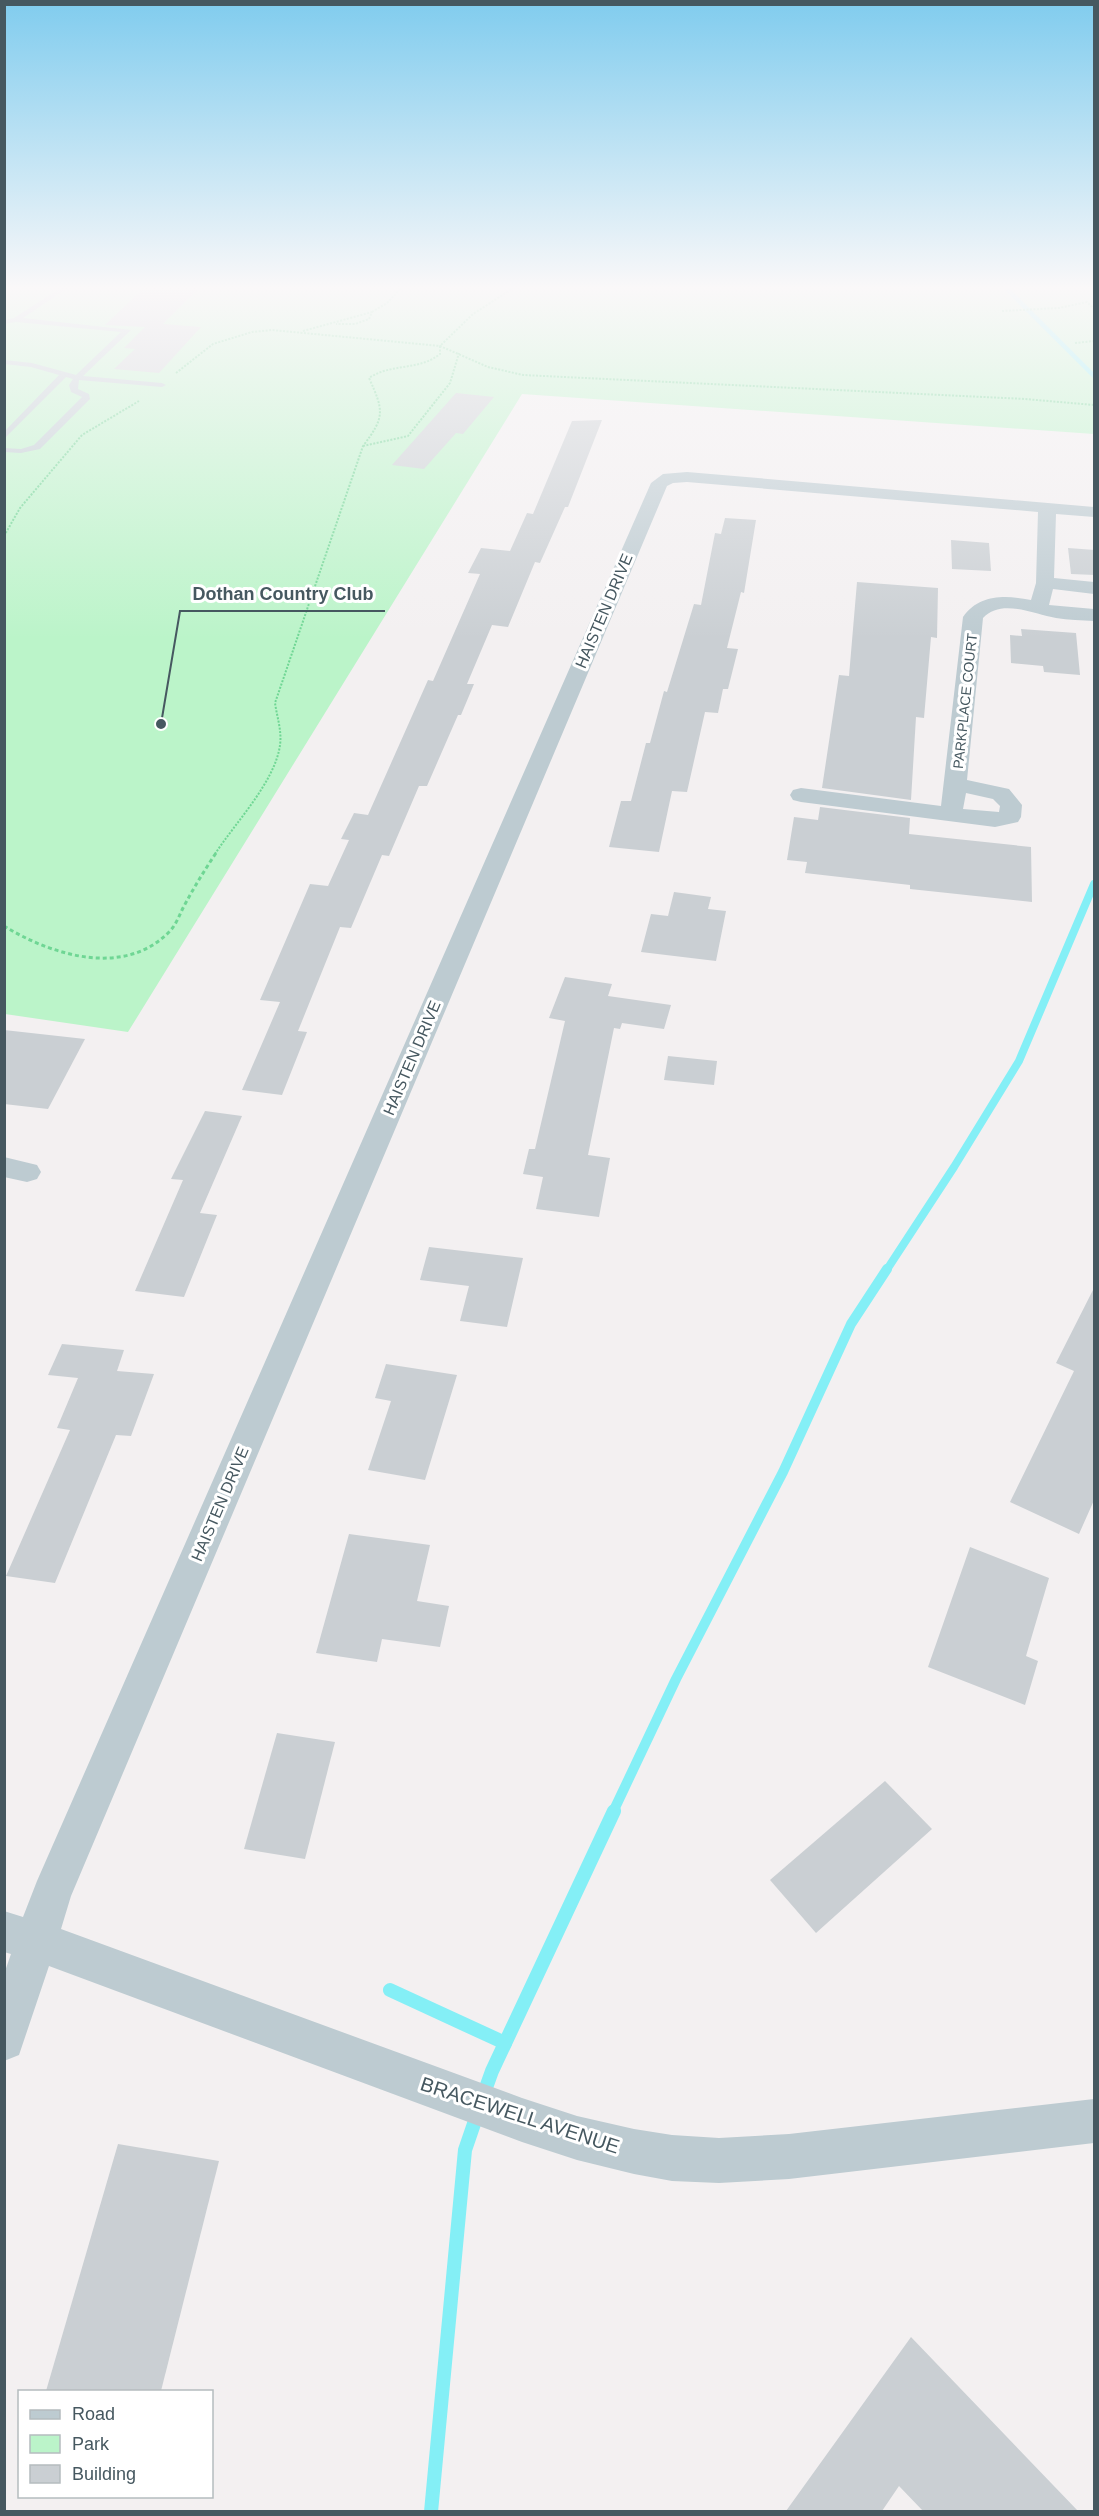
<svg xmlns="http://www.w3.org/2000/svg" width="1099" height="2516" font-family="Helvetica,sans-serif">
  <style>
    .green { fill: #bbf4c9 }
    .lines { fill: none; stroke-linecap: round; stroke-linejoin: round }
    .stream-far3 { stroke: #84eff6; stroke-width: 4.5 }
    .stream-far2 { stroke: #84eff6; stroke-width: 8 }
    .stream-far1 { stroke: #84eff6; stroke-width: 10 }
    .stream { stroke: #84eff6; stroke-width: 14 }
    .building { fill: #cacfd3 }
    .path-far1 { stroke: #6fd694; stroke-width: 2; stroke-dasharray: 2 1.5; stroke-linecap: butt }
    .path { stroke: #6fd694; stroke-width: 3; stroke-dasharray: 4 3; stroke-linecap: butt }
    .service { fill: #bdcbd1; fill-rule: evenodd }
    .minor { fill: #bdcbd1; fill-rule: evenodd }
    .labels { text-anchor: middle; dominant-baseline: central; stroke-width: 6; stroke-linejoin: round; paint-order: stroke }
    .far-street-label { font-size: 14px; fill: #465860; stroke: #fff }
    .street-label { font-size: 16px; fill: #465860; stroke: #fff }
    .near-street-label { font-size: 20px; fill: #465860; stroke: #fff }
    .leader { fill: none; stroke: #465860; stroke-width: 2 }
    .callout-dot { fill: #465860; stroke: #fff; stroke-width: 2 }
    .callout-label { font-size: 18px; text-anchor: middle; font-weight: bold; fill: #465860; stroke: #fff; stroke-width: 6; stroke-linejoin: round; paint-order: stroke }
  </style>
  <rect width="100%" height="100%" fill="#f3f0f1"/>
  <polygon class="green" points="5,287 1094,287 1094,434 522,394 128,1032 5,1014"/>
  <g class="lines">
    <polyline class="stream-far3" points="1005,287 1094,376"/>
    <polyline class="stream-far2" points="886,1271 954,1167 1019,1061 1094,884"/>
    <polyline class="stream-far1" points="613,1812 676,1679 783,1472 851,1324 887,1269"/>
    <g class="stream">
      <polyline points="390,1990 505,2043"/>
      <polyline points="483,2096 492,2071 614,1811"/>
      <polyline points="431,2512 465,2150 477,2115"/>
    </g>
  </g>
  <g class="building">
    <polygon points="145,287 200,287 163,324 201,327 159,373 114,369 135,349 124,348 145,327 105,325"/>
    <polygon points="456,393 494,397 463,434 456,433 424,469 392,465"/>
    <polygon points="602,420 568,507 565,507 540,563 535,562 508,627 492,625 467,684 474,684 461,715 458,715 427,786 419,786 389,856 382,855 351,928 340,927 298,1031 307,1032 282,1095 242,1090 280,1002 260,1000 310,884 328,886 349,840 341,839 354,813 368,815 428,680 433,681 480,574 468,573 481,548 510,551 527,513 533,514 572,421"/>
    <polygon points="725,518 756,520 744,593 741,592 727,648 738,649 728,689 723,689 718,713 705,712 687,792 672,791 659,852 609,847 621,801 631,801 646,743 650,743 664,691 667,692 694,604 701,605 715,533 721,534"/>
    <polygon points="951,540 989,543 991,571 952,569"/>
    <polygon points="1068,548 1095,550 1095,575 1071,574"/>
    <polygon points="857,582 938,588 937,638 931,637 924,718 916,717 911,800 822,788 839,675 849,676"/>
    <polygon points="1021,629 1076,633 1080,675 1044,672 1043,666 1011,663 1010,635 1022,636"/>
    <polygon points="820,807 910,818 909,834 1031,847 1032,902 910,889 910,885 805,873 807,862 787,860 794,817 818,820"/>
    <polygon points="674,892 711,897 708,909 726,911 716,961 641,952 651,914 668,916"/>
    <polygon points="565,977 612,984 608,996 671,1005 664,1029 622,1023 620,1029 614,1028 588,1155 610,1158 599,1217 536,1209 543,1177 523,1174 529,1149 535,1149 565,1021 549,1018"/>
    <polygon points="4,1030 85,1039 48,1109 4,1104"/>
    <polygon points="668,1056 717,1061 714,1085 664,1080"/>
    <polygon points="205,1111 242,1116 200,1213 217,1215 184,1297 135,1291 183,1180 171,1179"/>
    <polygon points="429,1247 523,1258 507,1327 460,1321 469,1286 420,1280"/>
    <polygon points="1095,1286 1095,1498 1079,1534 1010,1502 1074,1371 1056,1363"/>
    <polygon points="62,1344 124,1350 117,1371 154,1374 131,1436 116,1435 55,1583 6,1576 70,1430 57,1428 78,1378 48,1375"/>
    <polygon points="386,1364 457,1375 425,1480 368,1470 391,1401 375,1398"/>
    <polygon points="349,1534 430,1545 417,1601 449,1606 440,1647 382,1639 377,1662 316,1653"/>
    <polygon points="970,1547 1049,1578 1026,1656 1038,1661 1025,1705 928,1667"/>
    <polygon points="277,1733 335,1742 305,1859 244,1849"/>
    <polygon points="885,1781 932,1829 816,1933 770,1880"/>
    <polygon points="118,2144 219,2161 161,2391 46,2391"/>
    <polygon points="911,2337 1078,2511 923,2511 899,2486 882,2511 786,2511"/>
  </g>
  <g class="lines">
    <g class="path-far1">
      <polyline points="1002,311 1059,308 1087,302 1094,309"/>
      <polyline points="372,312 387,303 402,287"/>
      <polyline points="303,331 372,312 369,319 355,324 336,324"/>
      <polyline points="1075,343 1094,341"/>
      <polyline points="176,373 213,344 252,332 272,330 440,346 488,367 523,375 1025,399 1094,405"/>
      <polyline points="363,446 408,436 450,383 459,353"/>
      <polyline points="4,536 20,508 82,435 139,401"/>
      <path d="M 215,854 C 235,823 275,782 280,745 C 282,731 277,717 275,703 L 363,446 C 385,417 384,411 369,378 C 391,363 419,371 440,354 L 440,346 L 473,314 L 515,287"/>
    </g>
    <path class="path" d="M 4,926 C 51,955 124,978 169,932 C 176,925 179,916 183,908 C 193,889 204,871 216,853"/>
    <polygon class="service" points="62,287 69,287 23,318 131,330 83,376 162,383 166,385 162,387 79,380 78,389 89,394 90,399 40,449 21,453 4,452 4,448 21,449 34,445 82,397 71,392 69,385 73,379 66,377 4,439 4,432 59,375 31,367 4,364 4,360 32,363 76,375 121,332 16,322 4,324 4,320 14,318"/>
    <g class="minor">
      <path d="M 687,472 L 1094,507 L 1094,517 L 1056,514 L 1054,578 L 1094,582 L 1094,594 L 1053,589 L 1049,605 L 1094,609 L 1094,621 C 1082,620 1068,620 1056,618 C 1034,614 1001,598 983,618 L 967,780 L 1009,789 L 1022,805 L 1021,817 L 1018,822 L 995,827 L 801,802 L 793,800 L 790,795 L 793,790 L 801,788 L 941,806 L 963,617 C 979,594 1006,595 1031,600 L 1036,583 L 1038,512 L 687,482 L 673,483 L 667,486 L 71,1896 L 61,1929 L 522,2098 L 577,2116 L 634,2129 L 672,2135 L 719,2138 L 789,2134 L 1094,2099 L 1094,2143 L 789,2179 L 719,2183 L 672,2181 L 634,2174 L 577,2160 L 522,2142 L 49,1966 L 19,2055 L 4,2061 L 4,1974 L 11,1954 L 4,1952 L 4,1911 L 23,1917 L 37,1881 L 651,483 L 663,474 ZM 966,793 L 993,799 L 1000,806 L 999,812 L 963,809 Z"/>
      <polygon points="4,1157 37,1165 41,1172 37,1179 27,1182 4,1177"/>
    </g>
  </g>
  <linearGradient id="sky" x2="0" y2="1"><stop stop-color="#80ccee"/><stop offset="0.45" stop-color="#faf8f9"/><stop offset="1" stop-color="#faf8f9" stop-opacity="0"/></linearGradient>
  <rect width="1099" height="639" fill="url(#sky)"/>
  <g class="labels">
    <g class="far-street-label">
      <text transform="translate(965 701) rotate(-84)">PARKPLACE COURT</text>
    </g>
    <g class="street-label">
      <text transform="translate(604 611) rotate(-67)">HAISTEN DRIVE</text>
      <text transform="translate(412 1058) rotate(-67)">HAISTEN DRIVE</text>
      <text transform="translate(220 1504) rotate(-67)">HAISTEN DRIVE</text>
    </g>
    <g class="near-street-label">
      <text transform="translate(520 2115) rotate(18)">BRACEWELL AVENUE</text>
    </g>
  </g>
  <path class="leader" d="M161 724L180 611H385"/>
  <circle class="callout-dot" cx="161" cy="724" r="6"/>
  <g class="callout-label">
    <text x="283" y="600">Dothan Country Club</text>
  </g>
  <rect width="1099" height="2516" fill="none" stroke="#465860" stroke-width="12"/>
  <rect x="18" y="2390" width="195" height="108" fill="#ffffff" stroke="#b5bcbf" stroke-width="1.5"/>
  <rect x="30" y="2410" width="30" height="9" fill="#bdcbd1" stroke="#b5bcbf" stroke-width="1.5"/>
  <text x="72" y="2420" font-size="18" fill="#465860">Road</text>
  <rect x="30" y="2435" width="30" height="18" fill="#bbf4c9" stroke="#b5bcbf" stroke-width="1.5"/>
  <text x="72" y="2450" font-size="18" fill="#465860">Park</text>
  <rect x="30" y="2465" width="30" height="18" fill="#cacfd3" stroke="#b5bcbf" stroke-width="1.5"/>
  <text x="72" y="2480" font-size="18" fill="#465860">Building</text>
</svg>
